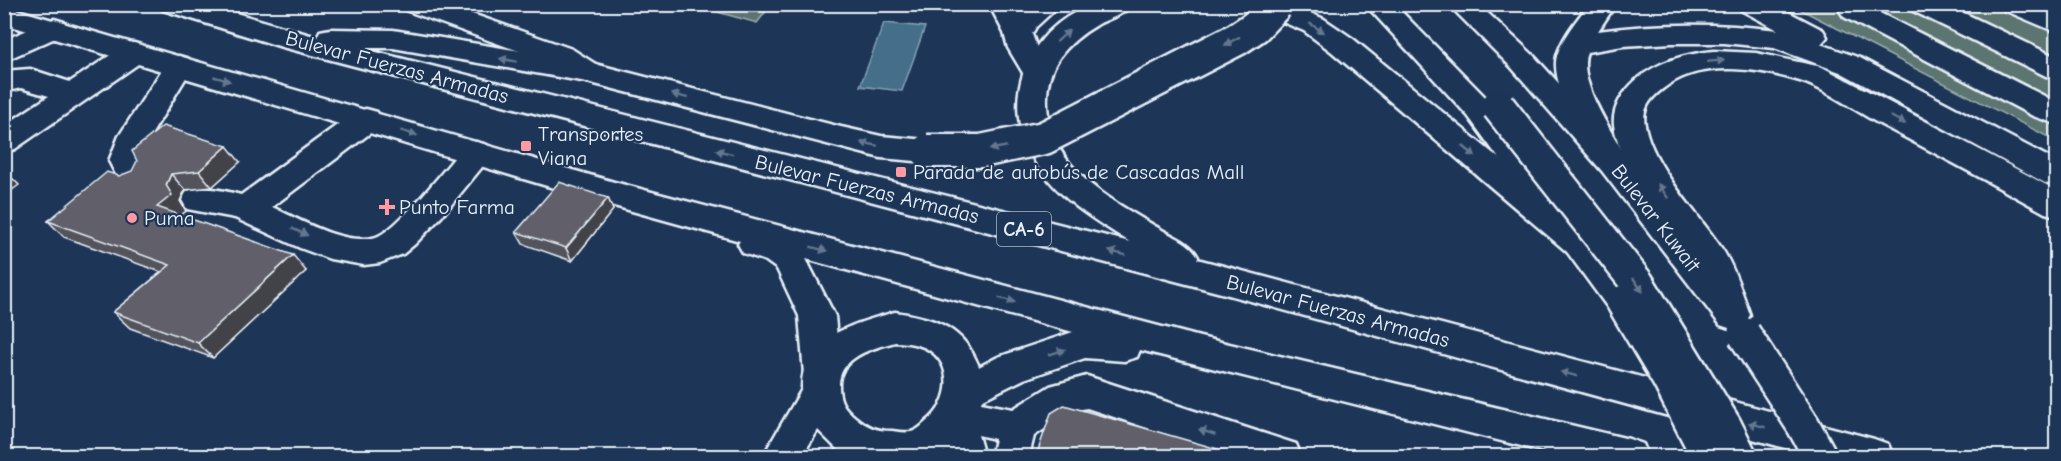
<svg xmlns="http://www.w3.org/2000/svg" width="2061" height="461" font-family="'Comic Neue',sans-serif">
  <style>
    .green { fill: #5d746f; stroke: #a2b2b4; stroke-width: 1.5 }
    .water { fill: #446e8a; stroke: #86a2b6; stroke-width: 1.5 }
    .lines { fill: none; stroke-linecap: round; stroke-linejoin: round }
    .minor-casing { stroke: #e8f1f8; stroke-width: 5 }
    .major-casing { stroke: #e8f1f8; stroke-width: 5 }
    .highway-casing { stroke: #e8f1f8; stroke-width: 5 }
    .minor { fill: #1d3557; fill-rule: evenodd }
    .major { fill: #1d3557; fill-rule: evenodd }
    .highway { fill: #1d3557; fill-rule: evenodd }
    .major-bridge-casing { stroke: #e8f1f8; stroke-width: 37; stroke-linecap: butt }
    .highway-bridge-casing { stroke: #e8f1f8; stroke-width: 37; stroke-linecap: butt }
    .major-bridge { stroke: #1d3557; stroke-width: 32 }
    .highway-bridge { stroke: #1d3557; stroke-width: 32 }
    .wall { fill: #53525b; stroke: #e8f1f8; stroke-width: 1.5 }
    .shaded-wall { fill: #43424a; stroke: #e8f1f8; stroke-width: 1.5 }
    .building { fill: #605f6a; stroke: #e8f1f8; stroke-width: 1.5 }
    .oneway { fill: #64778f }
    .poi-dot { fill: #ff9aa2; stroke: #1d3557; stroke-width: 2 }
    .labels { text-anchor: middle; dominant-baseline: central; stroke-width: 4.5; stroke-linejoin: round; paint-order: stroke }
    .shield { fill: #1d3557; stroke: #abb9c8; stroke-width: 1.5 }
    .shield-label { font-size: 20px; font-weight: bold; fill: #e8f1f8 }
    .street-label { font-size: 21px; fill: #e8f1f8; stroke: #1d3557 }
    .poi-label { font-size: 21px; fill: #e8f1f8; stroke: #1d3557; text-anchor: start }
  </style>
  <rect width="100%" height="100%" fill="#1d3557"/>
  <filter id="ink" filterUnits="userSpaceOnUse"><feTurbulence type="fractalNoise" baseFrequency=".0167" numOctaves="2"/><feDisplacementMap in="SourceGraphic" scale="12" xChannelSelector="R" yChannelSelector="G"/><feConvolveMatrix kernelMatrix="1 2 1 2 8 2 1 2 1" color-interpolation-filters="sRGB"/></filter>
  <g filter="url(#ink)">
    <g class="green">
      <polygon points="692,5 771,4 771,5 757,23"/>
      <polygon points="1792,5 2056,5 2056,141"/>
    </g>
    <polygon class="water" points="884,23 925,27 902,91 860,86"/>
    <g class="lines">
      <g class="minor-casing">
        <g id="minor">
          <polygon points="402,4 444,4 572,49 597,65 602,72 597,79 587,82 577,79 552,63 405,10"/>
          <polygon points="989,4 1017,4 1019,12 1029,4 1061,4 1036,27 1032,34 1037,48 1051,71 1046,78 1036,81 1026,78 1008,48 1004,33"/>
          <path d="M 1589,4 L 1616,4 L 1598,31 C 1658,23 1718,23 1778,30 L 1741,10 L 1738,4 L 1773,4 L 1823,30 L 1827,37 L 1821,44 L 1860,58 L 2056,161 L 2056,186 L 2045,183 L 1840,72 L 1774,48 L 1724,43 L 1672,43 L 1623,46 L 1587,52 C 1576,81 1613,133 1627,159 L 1622,167 L 1611,170 L 1600,167 C 1586,142 1549,84 1557,56 C 1562,37 1577,20 1589,4 Z"/>
          <polygon points="1845,4 1864,5 2056,102 2056,124 2033,116 1844,17 1840,11"/>
          <polygon points="1908,4 1945,4 2056,57 2056,79 2046,76 1911,10"/>
          <polygon points="2001,4 2039,4 2056,12 2056,32 2004,10"/>
          <polygon points="54,19 64,22 68,28 64,34 4,61 4,40"/>
          <polygon points="134,43 144,46 148,53 144,60 15,149 4,152 4,126 49,96 21,88 4,92 4,71 30,69 70,82 124,46"/>
          <polygon points="179,56 189,59 193,66 145,145 141,161 149,178 144,186 133,190 122,186 109,161 119,136 169,59"/>
          <path d="M 366,109 L 377,112 L 381,120 L 377,128 L 272,207 C 298,219 346,247 376,237 C 398,230 448,165 465,145 L 476,142 L 487,145 L 492,153 L 487,161 L 442,216 L 415,244 L 403,254 L 380,263 L 364,265 L 330,259 L 300,248 L 235,218 L 187,209 L 182,200 L 187,191 C 205,186 223,190 241,195 L 355,112 Z"/>
          <path d="M 895,312 C 929,317 959,325 975,358 C 983,373 985,387 981,403 L 1013,409 L 1050,386 L 1087,376 L 1296,444 L 1301,456 L 1232,456 L 1087,408 L 1072,411 L 1034,436 L 1029,456 L 991,456 L 995,439 L 978,435 L 984,456 L 946,456 L 945,452 L 936,456 L 856,456 L 838,450 L 818,430 L 802,456 L 763,456 L 802,389 C 801,336 854,324 895,312 ZM 895,342 C 902,342 911,343 918,345 C 955,356 954,401 926,422 C 922,426 916,431 911,432 C 905,433 898,432 892,431 C 876,431 867,427 855,417 C 844,408 839,401 839,386 C 838,357 873,348 895,342 Z"/>
        </g>
      </g>
      <g class="major-casing">
        <g id="major">
          <polygon points="1365,4 1394,4 1490,102 1635,292 1640,302 1635,312 1623,316 1611,312 1468,116"/>
          <polygon points="1448,4 1478,4 1532,54 1624,155 1742,302 1747,312 1742,322 1730,326 1718,322 1602,171 1512,68"/>
        </g>
      </g>
      <g class="highway-casing">
        <g id="highway">
          <path d="M 160,4 L 205,4 L 317,37 L 320,31 L 330,29 L 393,30 L 587,62 L 841,127 L 881,136 L 927,140 L 938,143 L 943,151 L 938,159 L 927,162 L 881,158 L 587,82 L 393,48 L 360,48 L 1130,242 C 1093,219 1060,200 1036,163 C 997,105 1025,29 1090,6 C 1102,2 1119,4 1131,4 C 1124,16 1108,18 1097,25 C 1083,33 1069,44 1059,58 C 1048,74 1045,95 1048,115 C 1056,173 1116,203 1162,230 C 1176,238 1191,243 1198,257 L 1197,259 L 1874,439 L 1888,444 L 1893,456 L 1814,456 L 1225,294 L 282,47 L 163,10 Z"/>
          <polygon points="1251,4 1290,4 1324,19 1352,38 1596,238 1601,247 1596,256 1584,260 1572,256 1332,52 1304,31 1254,10"/>
          <polygon points="4,6 614,182 1200,337 1629,439 1643,444 1648,456 1561,456 1140,350 1137,357 1124,361 1085,358 1024,379 965,408 952,403 947,392 952,381 998,357 1073,332 806,259 835,316 840,374 835,385 822,389 809,385 804,374 799,316 777,269 766,261 743,253 738,244 740,241 614,206 4,24"/>
          <path d="M 1714,51 L 1756,53 L 1822,67 L 2056,190 L 2056,216 L 2045,213 C 1989,182 1933,152 1876,122 C 1853,109 1825,89 1800,81 C 1761,69 1704,60 1668,85 C 1654,95 1641,106 1645,125 C 1652,167 1701,216 1724,252 C 1736,272 1742,293 1750,315 L 1744,325 L 1732,329 L 1720,325 C 1711,307 1709,287 1699,269 C 1677,230 1619,169 1614,125 C 1612,108 1623,92 1635,81 C 1658,61 1685,54 1714,51 Z"/>
        </g>
      </g>
      <use href="#minor" class="minor"/>
      <use href="#major" class="major"/>
      <use href="#highway" class="highway"/>
      <g class="major-bridge-casing">
        <g id="major-bridge">
          <polyline points="1498,106 1638,284 1725,426 1740,456"/>
          <polyline points="1623,302 1668,378 1708,456"/>
          <polyline points="1744,334 1803,425 1820,456"/>
        </g>
      </g>
      <g class="highway-bridge-casing">
        <polyline id="highway-bridge" points="927,151 981,151 1044,138 1237,39 1255,27 1277,4"/>
      </g>
      <use href="#major-bridge" class="major-bridge"/>
      <use href="#highway-bridge" class="highway-bridge"/>
    </g>
    <g class="wall">
      <polygon points="2048,4 2056,4 2056,9"/>
      <polygon points="240,162 212,187 185,190 180,201 186,211 180,216 306,271 213,358 130,328 113,312 161,272 64,237 48,221 119,176"/>
      <polygon points="608,198 613,210 572,261 523,244 516,232"/>
    </g>
    <g class="shaded-wall">
      <polygon points="227,146 240,162 212,187 199,171"/>
      <polygon points="4,170 19,185 4,196"/>
      <polygon points="171,174 185,190 180,201 186,211 171,223 157,207"/>
      <polygon points="608,198 613,210 572,261 566,248"/>
      <polygon points="293,255 306,271 213,358 198,343"/>
    </g>
    <g class="building">
      <polygon points="163,126 227,146 199,171 171,174 166,185 172,195 157,207 293,255 198,343 113,312 170,265 48,221 107,172 119,176 132,171 137,161 132,151"/>
      <polygon points="559,182 608,198 566,248 516,232"/>
      <polygon points="1064,405 1242,456 1036,456 1051,413"/>
    </g>
    <defs><path id="oneway-solid" d="M-6-.8H1V-3.2L6.5 0L1 3.2V.8H-6Z" transform="scale(1.5)"/></defs>
    <g class="oneway">
      <use href="#oneway-solid" transform="translate(1317 28) rotate(32)"/>
      <use href="#oneway-solid" transform="translate(1063 36) rotate(-43)"/>
      <use href="#oneway-solid" transform="translate(1232 41) rotate(151)"/>
      <use href="#oneway-solid" transform="translate(508 60) rotate(-170)"/>
      <use href="#oneway-solid" transform="translate(1716 61) rotate(-5)"/>
      <use href="#oneway-solid" transform="translate(222 79) rotate(16)"/>
      <use href="#oneway-solid" transform="translate(680 96) rotate(-165)"/>
      <use href="#oneway-solid" transform="translate(1898 120) rotate(28)"/>
      <use href="#oneway-solid" transform="translate(409 133) rotate(17)"/>
      <use href="#oneway-solid" transform="translate(869 144) rotate(-168)"/>
      <use href="#oneway-solid" transform="translate(998 148) rotate(170)"/>
      <use href="#oneway-solid" transform="translate(1469 151) rotate(40)"/>
      <use href="#oneway-solid" transform="translate(724 152) rotate(-166)"/>
      <use href="#oneway-solid" transform="translate(1663 191) rotate(-125)"/>
      <use href="#oneway-solid" transform="translate(300 232) rotate(24)"/>
      <use href="#oneway-solid" transform="translate(819 249) rotate(15)"/>
      <use href="#oneway-solid" transform="translate(1117 253) rotate(-166)"/>
      <use href="#oneway-solid" transform="translate(1638 285) rotate(55)"/>
      <use href="#oneway-solid" transform="translate(1007 300) rotate(15)"/>
      <use href="#oneway-solid" transform="translate(1057 352) rotate(-18)"/>
      <use href="#oneway-solid" transform="translate(1569 374) rotate(-165)"/>
      <use href="#oneway-solid" transform="translate(1757 425) rotate(-165)"/>
      <use href="#oneway-solid" transform="translate(1207 432) rotate(-162)"/>
    </g>
  </g>
  <g class="poi-dot">
    <rect x="520" y="140" width="12" height="12" rx="3"/>
    <rect x="895" y="166" width="12" height="12" rx="3"/>
    <path d="M384 198h6v6h6v6h-6v6h-6v-6h-6v-6h6z"/>
    <circle cx="132" cy="218" r="6"/>
  </g>
  <g class="labels">
    <rect class="shield" x="997" y="212" width="54" height="34" rx="4.5"/>
    <g class="shield-label">
      <text x="1024" y="229">CA-6</text>
    </g>
    <g class="street-label">
      <text transform="translate(397 67) rotate(15)">Bulevar Fuerzas Armadas</text>
      <text transform="translate(867 189) rotate(14)">Bulevar Fuerzas Armadas</text>
      <text transform="translate(1656 218) rotate(52)">Bulevar Kuwait</text>
      <text transform="translate(1338 311) rotate(15)">Bulevar Fuerzas Armadas</text>
    </g>
    <g class="poi-label">
      <text x="538" y="134">Transportes<tspan x="538" dy="24">Viana</tspan></text>
      <text x="913" y="172">Parada de autobús de Cascadas Mall</text>
      <text x="399" y="207">Punto Farma</text>
      <text x="144" y="218">Puma</text>
    </g>
  </g>
  <rect width="2061" height="461" fill="none" stroke="#1d3557" stroke-width="24"/>
  <rect x="12" y="12" width="2037" height="437" fill="none" stroke="#e8f1f8" stroke-width="2" filter="url(#ink)"/>
</svg>
